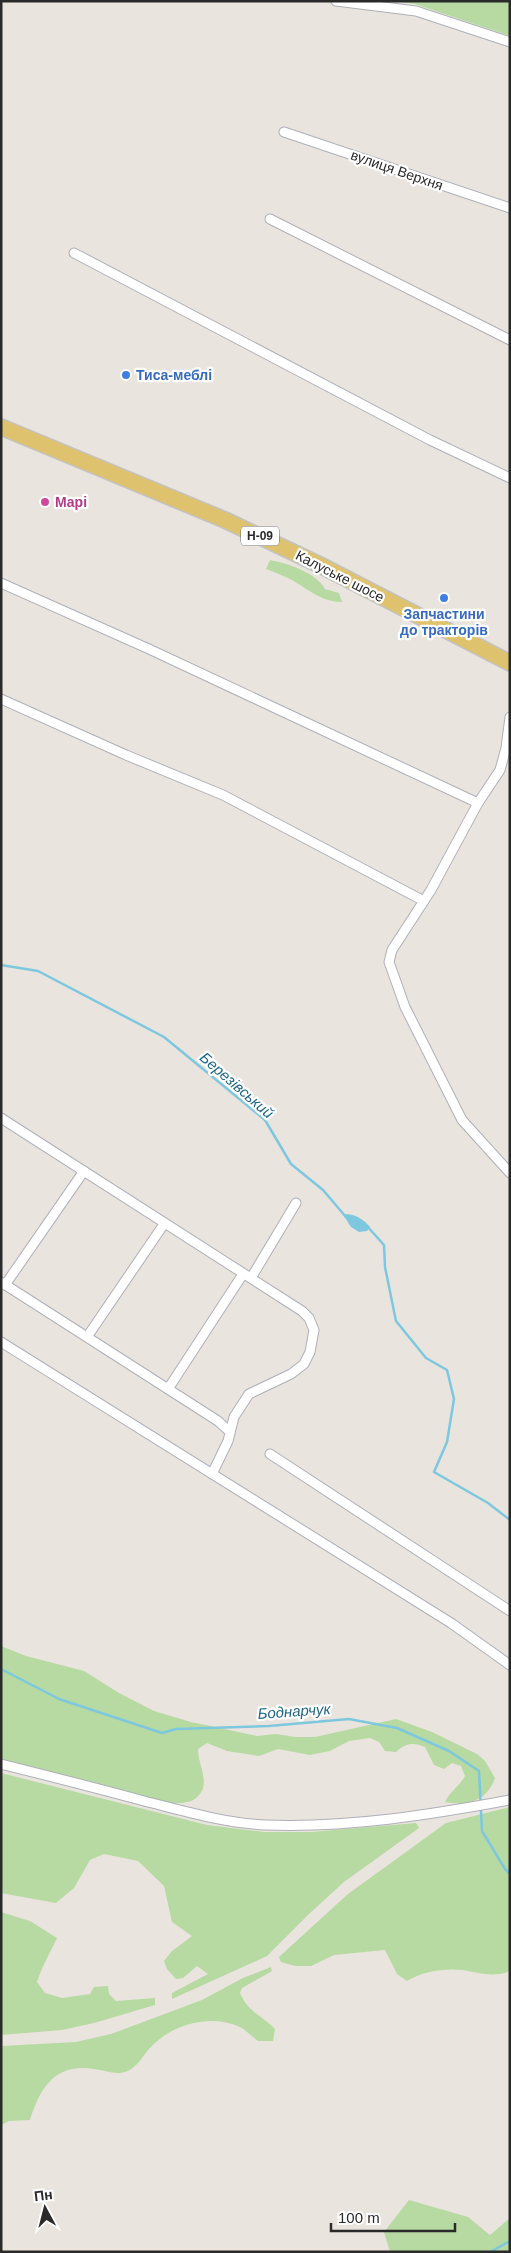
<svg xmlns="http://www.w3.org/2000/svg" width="511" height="2253" font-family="Arial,sans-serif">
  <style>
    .green { fill: #b6daa1 }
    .water { fill: #7dc8df }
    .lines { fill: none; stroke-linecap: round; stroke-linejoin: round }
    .stream { stroke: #7dc8df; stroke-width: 2.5 }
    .minor-casing { stroke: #aeb0b9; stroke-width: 11 }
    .primary-casing { stroke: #c3c3c3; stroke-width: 18 }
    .minor { stroke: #fff; stroke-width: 9 }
    .primary { stroke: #dfc26d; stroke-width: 15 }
    .shop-dot { fill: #3f7fe0; stroke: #fff; stroke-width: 2 }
    .hotel-dot { fill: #d1479c; stroke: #fff; stroke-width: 2 }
    .labels { text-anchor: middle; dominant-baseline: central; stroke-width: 4.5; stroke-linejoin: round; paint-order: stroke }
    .shield { fill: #fff; stroke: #6a6a6a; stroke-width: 1 }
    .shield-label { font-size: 12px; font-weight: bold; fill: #2a2a2a }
    .street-label { font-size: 14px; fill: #2a2a2a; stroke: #fff }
    .shop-label { font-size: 14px; font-weight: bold; fill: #366cbe; stroke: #fff; text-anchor: start }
    .hotel-label { font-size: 14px; font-weight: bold; fill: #b23c85; stroke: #fff; text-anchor: start }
    .water-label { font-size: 15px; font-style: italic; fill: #1e678a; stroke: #fff }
  </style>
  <rect width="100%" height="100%" fill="#eae4de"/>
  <g class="green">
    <polygon points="393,1 510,1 510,36 415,4"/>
    <path d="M 270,560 C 287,563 317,573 325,589 L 339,593 L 342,602 C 322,602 309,590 292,580 C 284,576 275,572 266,569 Z"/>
    <path d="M 1,1646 L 26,1656 L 84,1671 L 119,1693 L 154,1711 L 191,1722 L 257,1736 L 276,1734 L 295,1737 L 315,1737 L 396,1719 L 432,1732 L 477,1754 L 485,1761 L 495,1778 C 487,1801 468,1806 445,1802 C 450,1791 459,1787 465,1776 L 461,1766 L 452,1763 L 444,1769 L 434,1765 L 425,1747 C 413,1742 406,1743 396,1752 L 385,1751 L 379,1742 L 370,1738 L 349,1741 L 330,1751 L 310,1755 L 278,1749 L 259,1756 L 227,1751 L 207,1743 L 198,1749 C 198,1765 211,1784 198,1796 C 194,1801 186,1803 180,1803 C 159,1805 134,1796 113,1791 C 76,1781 38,1772 1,1762 Z"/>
    <polygon points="1,1773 207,1825 265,1832 311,1832 416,1823 419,1828 344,1882 310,1913 267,1956 172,1999 172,1993 208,1974 197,1966 183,1978 176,1979 167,1969 164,1961 172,1951 192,1936 172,1922 164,1886 138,1861 104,1854 90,1860 74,1888 56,1903 1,1893"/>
    <path d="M 510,1807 L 510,1971 C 494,1978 479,1973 463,1970 C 443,1968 424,1971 407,1981 L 397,1974 L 385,1950 L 334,1955 L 311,1966 L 295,1966 L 281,1962 L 279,1957 L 348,1894 L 446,1823 Z"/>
    <path d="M 1,1912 L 30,1921 L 57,1938 C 50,1953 42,1966 37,1982 L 45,1993 L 62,1998 L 90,1994 L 94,1987 L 108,1986 L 109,1994 L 116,2001 L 155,1998 L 155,2005 L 94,2023 L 62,2030 L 1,2035 Z"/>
    <path d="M 271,1967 L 272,1971 L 242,1988 L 240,1993 C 248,2012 261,2015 275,2029 L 273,2041 L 258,2041 C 252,2037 246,2030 240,2027 C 209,2013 170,2025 149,2049 C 141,2058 137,2068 125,2072 C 117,2075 103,2070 94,2069 C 55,2063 40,2088 30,2120 L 9,2121 L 1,2125 L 1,2046 L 76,2042 L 111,2034 L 202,2000 L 243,1978 Z"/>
    <polygon points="409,2200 468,2217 490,2235 510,2218 510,2252 390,2252 384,2232"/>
  </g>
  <path class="water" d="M 346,1214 C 357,1215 363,1219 370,1227 L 367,1231 L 359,1232 L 351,1227 L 344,1216 Z"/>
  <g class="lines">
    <g class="stream">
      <polyline points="1,965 38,971 164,1037 265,1120 291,1164 323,1190 346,1217"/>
      <polyline points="367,1226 384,1245 385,1267 396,1321 426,1358 447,1370 454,1399 447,1442 434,1472 488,1503 510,1520"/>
      <polyline points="1,1669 59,1699 162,1733 176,1729 269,1726 349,1719 397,1728 449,1751 479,1771 482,1831 505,1869 510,1874"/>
      <polyline points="490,2252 510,2241"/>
    </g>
    <g class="minor-casing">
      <g id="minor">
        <polyline points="336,1 416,11 510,42"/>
        <polyline points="284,132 510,208"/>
        <polyline points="270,219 510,340"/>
        <polyline points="74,253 430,440 510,478"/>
        <polyline points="1,583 149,649 478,803"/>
        <polyline points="1,699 126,755 223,795 424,901"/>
        <polyline points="510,717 506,748 500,770 478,803 431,890 392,950 389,962 405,1007 462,1120 510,1173"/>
        <polyline points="1,1118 302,1311 309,1318 314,1330 310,1352 304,1364 291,1374 249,1394 234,1417 228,1441 212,1474"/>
        <polyline points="251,1278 296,1203"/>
        <polyline points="1,1282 218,1421 230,1432"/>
        <polyline points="5,1285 84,1171"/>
        <polyline points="87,1337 164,1224"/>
        <polyline points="1,1342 451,1623 510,1665"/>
        <polyline points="168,1389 243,1274"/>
        <polyline points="270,1454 510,1611"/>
        <path d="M 1,1764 C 49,1776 96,1788 144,1801 C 184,1811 224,1823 266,1825 C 347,1828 430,1815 510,1800"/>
      </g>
    </g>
    <g class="primary-casing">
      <polyline id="primary" points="1,427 225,520 322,566 510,663"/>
    </g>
    <use href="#minor" class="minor"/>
    <use href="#primary" class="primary"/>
  </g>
  <g class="shop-dot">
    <circle cx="126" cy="375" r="5"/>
    <circle cx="444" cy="598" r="5"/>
  </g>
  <circle class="hotel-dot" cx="45" cy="502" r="5"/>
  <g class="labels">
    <rect class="shield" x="241" y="526.5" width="38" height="19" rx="4"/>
    <g class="shield-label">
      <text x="260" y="536">Н-09</text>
    </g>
    <g class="street-label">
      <text transform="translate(397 170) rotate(19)">вулиця Верхня</text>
      <text transform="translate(340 576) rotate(27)">Калуське шосе</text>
    </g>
    <g class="shop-label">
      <text x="136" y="375">Тиса-меблі</text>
      <text x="444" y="614" text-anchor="middle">Запчастини<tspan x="444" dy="16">до тракторів</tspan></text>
    </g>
    <g class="hotel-label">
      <text x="55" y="502">Марі</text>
    </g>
    <g class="water-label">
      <text transform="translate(237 1085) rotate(41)">Березівський</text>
      <text transform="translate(294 1711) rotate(-4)">Боднарчук</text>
    </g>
  </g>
  <rect width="511" height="2253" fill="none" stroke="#2a2a2a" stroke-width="5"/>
  <g transform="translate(45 2208) rotate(353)" stroke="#ffffff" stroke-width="4" paint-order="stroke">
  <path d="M0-4L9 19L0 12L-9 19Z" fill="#2a2a2a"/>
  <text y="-8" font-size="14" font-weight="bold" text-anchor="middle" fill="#2a2a2a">Пн</text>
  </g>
  <path d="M331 2223v8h124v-8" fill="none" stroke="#2a2a2a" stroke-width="2.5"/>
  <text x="338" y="2223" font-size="15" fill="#2a2a2a" stroke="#ffffff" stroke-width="4" paint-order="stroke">100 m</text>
</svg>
